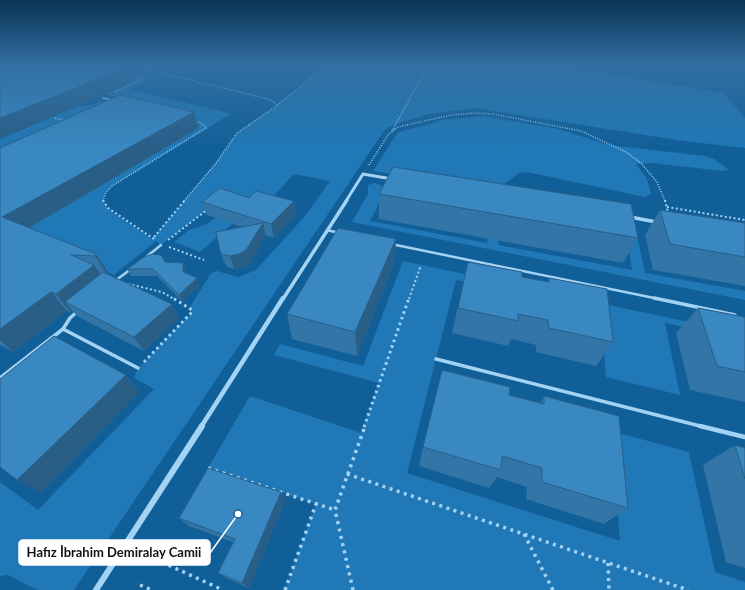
<svg xmlns="http://www.w3.org/2000/svg" width="745" height="590" font-family="Lato,sans-serif">
  <style>
    .green { fill: #2078b6 }
    .lines { fill: none; stroke-linecap: round; stroke-linejoin: round }
    .path-far3 { stroke: #a3d3f4; stroke-width: 1.5; stroke-dasharray: 1 1.5; stroke-linecap: butt }
    .path-far2 { stroke: #a3d3f4; stroke-width: 2; stroke-dasharray: 2 2.5; stroke-linecap: butt }
    .path-far1 { stroke: #a3d3f4; stroke-width: 3; stroke-dasharray: 2.5 3.5; stroke-linecap: butt }
    .path { stroke: #a3d3f4; stroke-width: 3.5; stroke-dasharray: 3 4.5; stroke-linecap: butt }
    .lane-far3 { stroke: #a3d3f4; stroke-width: 1.5 }
    .lane-far2 { stroke: #a3d3f4; stroke-width: 2.5 }
    .lane-far1 { stroke: #a3d3f4; stroke-width: 3.5 }
    .lane { stroke: #a3d3f4; stroke-width: 4.5 }
    .street-far3 { stroke: #a3d3f4; stroke-width: 3 }
    .street-far2 { stroke: #a3d3f4; stroke-width: 3.5 }
    .street-far1 { stroke: #a3d3f4; stroke-width: 4.5 }
    .street { stroke: #a3d3f4; stroke-width: 6 }
    .wall { fill: #3275a6 }
    .shaded-wall { fill: #295f87 }
    .building { fill: #3a88c1; stroke: #295f87 }
    .leader { fill: none; stroke: #fff; stroke-width: 1.5 }
    .callout-dot { fill: #fff; stroke: #115f99; stroke-width: 1.5 }
    .callout { fill: #fff; stroke: #fff; stroke-width: 1.5 }
    .callout-label { font-size: 13px; text-anchor: middle; font-weight: bold; fill: #111 }
  </style>
  <rect width="100%" height="100%" fill="#115f99"/>
  <g class="green">
    <path d="M 86,64 L 152,78 L 130,89 L 228,113 L 229,115 L 117,183 C 110,187 104,191 103,200 L 108,208 L 114,213 L 152,239 L 216,163 L 237,133 L 275,107 L 306,82 L 324,64 L 546,64 L 724,93 L 745,118 L 745,148 L 684,141 L 475,108 L 429,114 L 402,122 L 389,127 L 384,131 L 363,162 L 74,590 L 37,590 L 8,575 L 0,576 L 0,482 L 38,510 L 154,389 L 134,378 L 138,368 L 192,312 L 190,307 L 211,273 L 217,271 L 238,277 L 256,270 L 305,216 L 330,181 L 294,174 L 269,201 L 239,195 L 216,203 L 161,245 L 156,241 L 114,275 L 17,235 L 191,115 L 105,94 L 136,81 Z"/>
    <polygon points="101,102 111,103 0,153 0,139 78,106 86,106"/>
    <polygon points="483,116 558,129 609,145 705,156 714,159 729,170 722,171 653,163 636,164 647,179 651,194 645,197 527,172 519,173 495,191 373,171 395,136 399,132 444,120"/>
    <polygon points="375,183 387,188 370,221 487,243 494,206 504,207 498,245 632,270 625,227 636,230 645,273 745,291 745,300 352,222 368,194 368,185"/>
    <polygon points="240,200 256,203 200,252 174,242 189,230 207,224"/>
    <polygon points="403,261 745,334 745,340 665,323 680,395 606,377 601,311 456,280 407,473 620,541 611,431 689,452 715,572 745,582 745,590 285,590 316,504 208,468 250,396 361,433 379,383 274,355 280,344 363,366"/>
  </g>
  <g class="lines">
    <g class="path-far3">
      <polyline points="124,64 268,99 278,105"/>
      <polyline points="114,92 142,79 133,77"/>
      <polyline points="55,118 66,121"/>
      <polyline points="392,131 429,64"/>
      <polyline points="369,165 388,135 398,127 451,115 475,113 493,114 581,131 626,152 641,163 657,182 665,201"/>
      <polyline points="103,201 105,194 112,186 206,128 204,125 196,121"/>
      <polyline points="184,201 216,163 237,133 275,107 306,82 324,64"/>
    </g>
    <g class="path-far2">
      <polyline points="103,200 108,208 154,239"/>
      <polyline points="665,200 668,213"/>
      <polyline points="667,207 745,220"/>
      <polyline points="154,237 185,200"/>
      <polyline points="168,240 207,210"/>
      <polyline points="169,247 204,260"/>
      <polyline points="128,284 162,292 174,299"/>
      <polyline points="409,299 421,265"/>
    </g>
    <g class="path-far1">
      <polyline points="144,362 192,312 192,310 173,298"/>
      <polyline points="364,427 409,298"/>
    </g>
    <g class="path">
      <polyline points="208,468 335,510"/>
      <polyline points="347,474 688,590"/>
      <polyline points="524,534 553,590"/>
      <polyline points="155,559 223,590"/>
      <polyline points="608,563 609,590"/>
      <polyline points="140,585 152,590"/>
      <polyline points="285,590 316,504"/>
      <polyline points="353,590 335,510 365,426"/>
    </g>
    <polyline class="lane-far3" points="103,98 111,100"/>
    <g class="lane-far2">
      <polyline points="327,230 339,233"/>
      <polyline points="391,244 659,299"/>
      <polyline points="145,258 161,245"/>
      <polyline points="115,281 131,269"/>
    </g>
    <g class="lane-far1">
      <polyline points="654,298 735,315"/>
      <polyline points="63,329 70,318 78,311"/>
      <polyline points="436,359 704,427"/>
      <polyline points="0,378 63,329 138,368"/>
    </g>
    <polyline class="lane" points="700,426 745,437"/>
    <polyline class="street-far3" points="346,201 363,174 392,179"/>
    <g class="street-far2">
      <polyline points="630,217 656,222"/>
      <polyline points="283,299 347,200"/>
    </g>
    <polyline class="street-far1" points="201,427 283,298"/>
    <polyline class="street" points="96,590 202,426"/>
  </g>
  <g class="wall">
    <polygon points="199,128 30,228 96,254 108,272 107,274 179,318 144,351 77,316 73,311 71,313 67,311 13,352 0,345 0,148"/>
    <polygon points="379,194 638,238 623,263 379,219"/>
    <polygon points="249,198 294,201 296,215 274,238 265,235 266,236 250,263 243,267 234,269 227,267 225,264 220,251 242,227 207,215 202,202"/>
    <polygon points="660,210 745,223 745,286 653,270 645,235"/>
    <polygon points="396,239 394,264 357,356 292,339 287,314"/>
    <polygon points="165,262 183,263 187,270 187,273 200,285 182,301 157,276 131,276 127,269"/>
    <polygon points="468,262 522,277 548,282 549,278 613,342 596,366 536,352 536,345 511,339 508,346 452,333"/>
    <polygon points="698,308 745,317 745,402 690,390 676,333"/>
    <polygon points="509,395 540,403 544,396 628,508 604,524 526,499 527,487 497,477 489,488 419,466 423,447"/>
    <polygon points="735,445 745,448 745,568 726,562 703,465"/>
    <polygon points="281,492 285,501 249,588 226,578 218,573 233,542 189,526 179,518"/>
  </g>
  <g class="shaded-wall">
    <polygon points="131,66 137,80 0,139 0,118"/>
    <polygon points="194,112 199,128 17,235 2,217"/>
    <polygon points="294,201 296,215 274,238 271,224"/>
    <polygon points="263,223 266,236 250,263 243,267 234,269 230,256"/>
    <polygon points="396,239 394,264 357,356 355,332"/>
    <polygon points="96,254 108,272 107,274 95,256"/>
    <polygon points="183,263 187,270 186,279 183,272"/>
    <polygon points="94,265 107,284 65,302 73,311 71,313 56,294"/>
    <polygon points="197,278 200,285 182,301 179,295"/>
    <polygon points="51,292 67,311 13,352 0,340 0,329"/>
    <polygon points="172,304 179,318 144,351 134,337"/>
    <polygon points="126,375 140,392 41,493 17,480"/>
    <polygon points="281,492 285,501 249,588 242,583"/>
  </g>
  <g class="building">
    <polygon points="0,64 122,64 131,66 0,118"/>
    <polygon points="120,95 194,112 2,217 96,254 95,256 71,255 94,265 56,294 51,292 0,329 0,148"/>
    <polygon points="393,167 631,204 638,238 379,194"/>
    <polygon points="220,188 249,198 256,191 294,201 271,224 202,202"/>
    <polygon points="660,210 745,223 745,257 670,244"/>
    <polygon points="263,223 246,250 239,254 230,256 222,254 220,251 216,232"/>
    <polygon points="338,228 396,239 355,332 287,314"/>
    <polygon points="152,254 161,255 165,262 183,263 183,272 197,278 179,295 153,269 127,269 144,257"/>
    <polygon points="468,262 522,272 522,277 549,282 549,278 607,289 613,342 549,328 548,320 518,314 518,321 458,308"/>
    <polygon points="103,272 172,304 134,337 65,302"/>
    <polygon points="698,308 745,317 745,372 717,366"/>
    <polygon points="54,336 126,375 17,480 0,467 0,379"/>
    <polygon points="442,370 510,387 509,395 544,404 544,396 619,416 628,508 542,482 542,468 502,456 501,470 423,447"/>
    <polygon points="735,445 745,448 745,479"/>
    <polygon points="208,468 281,492 242,583 218,573 235,539 179,518"/>
  </g>
  <linearGradient id="sky" x2="0" y2="1"><stop stop-color="#093454"/><stop offset="0.44" stop-color="#326fa2"/><stop offset="1" stop-color="#326fa2" stop-opacity="0"/></linearGradient>
  <rect width="745" height="147" fill="url(#sky)"/>
  <path class="leader" d="M238 514L210 553"/>
  <circle class="callout-dot" cx="238" cy="514" r="4"/>
  <rect class="callout" x="19" y="540" width="191" height="25" rx="4"/>
  <g class="callout-label">
    <text x="114" y="557">Hafız İbrahim Demiralay Camii</text>
  </g>
</svg>
